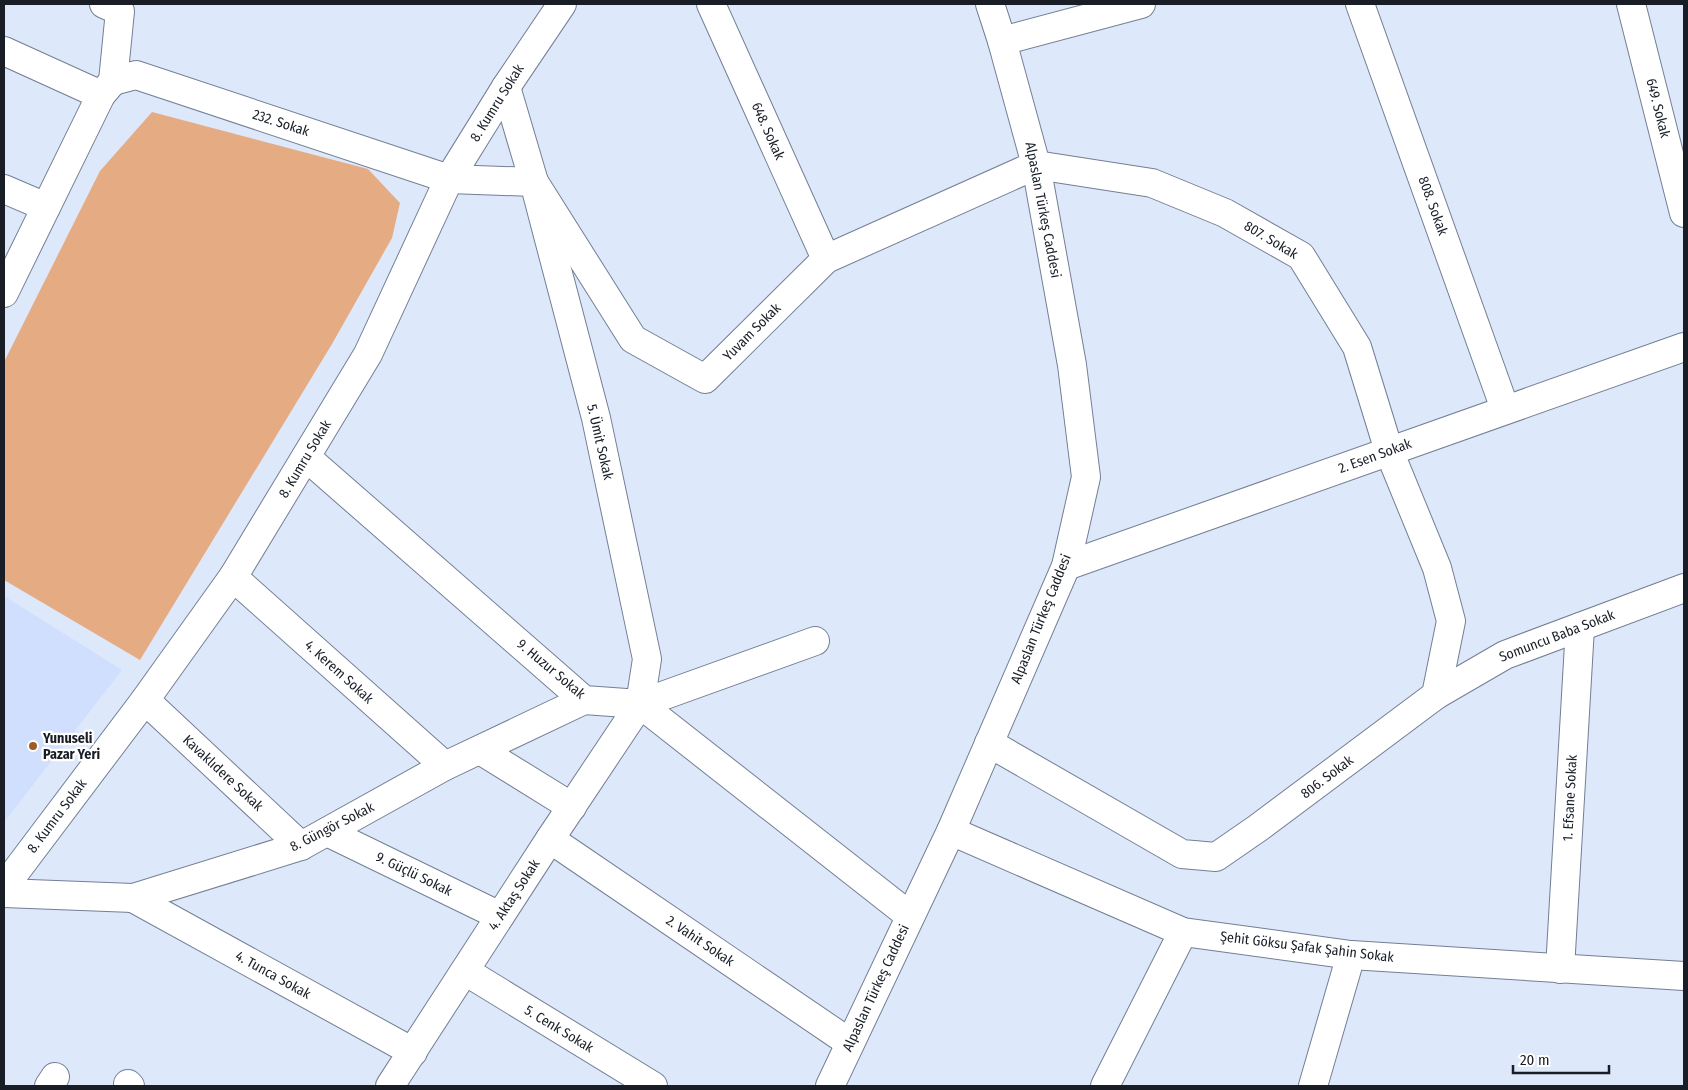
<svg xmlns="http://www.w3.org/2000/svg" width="1688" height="1090" font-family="'Fira Sans Condensed',sans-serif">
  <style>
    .built { fill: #cfdffd }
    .green { fill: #e5ab83 }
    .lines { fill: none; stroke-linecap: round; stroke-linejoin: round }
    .street-casing { stroke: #737f94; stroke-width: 30 }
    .secondary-casing { stroke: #737f94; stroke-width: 30 }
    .street { stroke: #fff; stroke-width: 28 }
    .secondary { stroke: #fff; stroke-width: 28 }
    .poi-dot { fill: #9e5c29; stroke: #fff; stroke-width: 2 }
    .labels { text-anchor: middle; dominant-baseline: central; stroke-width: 4.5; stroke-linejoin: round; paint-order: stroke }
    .street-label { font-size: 14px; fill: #191e26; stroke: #fff }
    .poi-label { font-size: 14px; font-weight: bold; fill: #191e26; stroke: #fff; text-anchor: start }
  </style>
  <rect width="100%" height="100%" fill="#dee8fb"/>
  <polygon class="built" points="4,596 122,670 4,822"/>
  <polygon class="green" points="152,112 368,169 400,203 392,238 332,344 140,660 4,580 4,362 100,171"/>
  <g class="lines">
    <g class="street-casing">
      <g id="street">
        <polyline points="104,4 120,11 113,81"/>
        <polyline points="711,4 826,259"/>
        <polyline points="1360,4 1505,409"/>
        <polyline points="1631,4 1684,213"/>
        <polyline points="1002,41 1141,4"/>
        <polyline points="4,51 101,95"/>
        <polyline points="113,81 136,75 449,179 534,182"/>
        <polyline points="534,182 633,339 705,379 826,259 1036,165 1152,183 1225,213 1301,256 1357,347 1389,451 1437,568 1451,621 1436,695 1258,828 1216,857 1182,854 989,743"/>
        <polyline points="4,189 46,207"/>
        <polyline points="4,293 101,95 113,81"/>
        <polyline points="306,457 584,700 640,704 910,916"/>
        <polyline points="1066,566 1684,347"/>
        <polyline points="233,577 445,766"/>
        <polyline points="1436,695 1505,655 1684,588"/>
        <polyline points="145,700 301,846"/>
        <polyline points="640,704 815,641"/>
        <polyline points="480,750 572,807"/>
        <polyline points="951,831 1183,932 1351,955 1684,976"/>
        <polyline points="327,832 500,916"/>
        <polyline points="550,839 850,1043"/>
        <polyline points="4,887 145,700 233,577 368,354 449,179 506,87 562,4"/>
        <polyline points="4,893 133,898 301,846 445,766 584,700"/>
        <polyline points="133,898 413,1052"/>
        <polyline points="1560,969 1580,627"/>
        <polyline points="465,971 653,1086"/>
        <polyline points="128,1084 130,1086"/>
        <polyline points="49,1086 55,1077"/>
        <polyline points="390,1086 550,839 640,704 647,659 596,418 534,182 506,87"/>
        <polyline points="1105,1086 1183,932"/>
        <polyline points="1313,1086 1351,955"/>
      </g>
    </g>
    <g class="secondary-casing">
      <polyline id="secondary" points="830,1086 951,831 1066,566 1086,477 1072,365 1036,165 1002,41 990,4"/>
    </g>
    <use href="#street" class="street"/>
    <use href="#secondary" class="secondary"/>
  </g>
  <circle class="poi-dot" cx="33" cy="746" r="5"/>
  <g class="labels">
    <g class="street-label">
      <text transform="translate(497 103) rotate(-58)">8. Kumru Sokak</text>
      <text transform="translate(1658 108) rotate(76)">649. Sokak</text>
      <text transform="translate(281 123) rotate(18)">232. Sokak</text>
      <text transform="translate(768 131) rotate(66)">648. Sokak</text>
      <text transform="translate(1433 206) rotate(70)">808. Sokak</text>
      <text transform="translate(1043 210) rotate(79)">Alpaslan Türkeş Caddesi</text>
      <text transform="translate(1271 240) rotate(31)">807. Sokak</text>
      <text transform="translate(752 332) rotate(-45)">Yuvam Sokak</text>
      <text transform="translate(600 442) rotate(77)">5. Ümit Sokak</text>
      <text transform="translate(1375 456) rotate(-20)">2. Esen Sokak</text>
      <text transform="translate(305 459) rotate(-59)">8. Kumru Sokak</text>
      <text transform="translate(1041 619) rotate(-68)">Alpaslan Türkeş Caddesi</text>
      <text transform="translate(1557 636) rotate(-21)">Somuncu Baba Sokak</text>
      <text transform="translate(551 669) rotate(40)">9. Huzur Sokak</text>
      <text transform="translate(339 672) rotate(42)">4. Kerem Sokak</text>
      <text transform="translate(223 773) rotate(43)">Kavaklıdere Sokak</text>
      <text transform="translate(1327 777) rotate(-37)">806. Sokak</text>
      <text transform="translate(1570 798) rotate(-87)">1. Efsane Sokak</text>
      <text transform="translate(57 816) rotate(-53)">8. Kumru Sokak</text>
      <text transform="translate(332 827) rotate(-27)">8. Güngör Sokak</text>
      <text transform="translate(414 874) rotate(26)">9. Güçlü Sokak</text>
      <text transform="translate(514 895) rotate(-57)">4. Aktaş Sokak</text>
      <text transform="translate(700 941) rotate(34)">2. Vahit Sokak</text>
      <text transform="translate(1307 947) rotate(7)">Şehit Göksu Şafak Şahin Sokak</text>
      <text transform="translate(273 975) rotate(29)">4. Tunca Sokak</text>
      <text transform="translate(876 988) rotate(-65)">Alpaslan Türkeş Caddesi</text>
      <text transform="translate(559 1029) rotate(31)">5. Cenk Sokak</text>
    </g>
    <g class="poi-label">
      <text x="43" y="738">Yunuseli<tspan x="43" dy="16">Pazar Yeri</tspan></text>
    </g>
  </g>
  <rect width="1688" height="1090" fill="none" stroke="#191e26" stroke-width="10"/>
  <path d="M1513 1065v8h96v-8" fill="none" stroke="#191e26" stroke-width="2.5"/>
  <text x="1520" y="1065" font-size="15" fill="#191e26" stroke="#ffffff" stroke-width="4" paint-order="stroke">20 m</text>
</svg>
